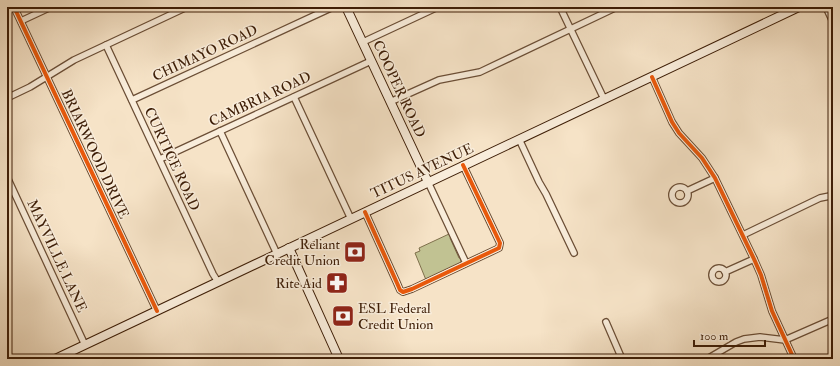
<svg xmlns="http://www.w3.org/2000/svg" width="840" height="366" font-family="'IM FELL Double Pica',serif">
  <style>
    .park { fill: #c1c292; stroke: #7f704c }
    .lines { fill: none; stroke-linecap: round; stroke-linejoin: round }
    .street-casing { stroke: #6b4e36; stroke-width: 8 }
    .secondary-casing { stroke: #3d1d06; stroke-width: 10 }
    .street { stroke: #f9eddb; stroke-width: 5.5 }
    .secondary { stroke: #f9eddb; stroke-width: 8 }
    .cycleway-casing { stroke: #f9eddb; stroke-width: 6 }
    .cycleway { stroke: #e8590c; stroke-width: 4 }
    .labels { text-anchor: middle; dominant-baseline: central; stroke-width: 3; stroke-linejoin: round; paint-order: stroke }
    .street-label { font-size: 14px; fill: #3d1d06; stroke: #f9eddb }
    .poi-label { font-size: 14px; fill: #3d1d06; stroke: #f9eddb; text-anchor: end }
  </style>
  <rect width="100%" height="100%" fill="#f6e3c7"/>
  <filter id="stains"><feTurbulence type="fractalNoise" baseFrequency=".005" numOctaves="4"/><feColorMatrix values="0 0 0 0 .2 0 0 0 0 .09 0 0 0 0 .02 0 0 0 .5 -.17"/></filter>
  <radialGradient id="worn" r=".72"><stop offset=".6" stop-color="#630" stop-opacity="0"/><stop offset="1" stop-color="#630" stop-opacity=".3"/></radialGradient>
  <polygon class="park" points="449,234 451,237 450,238 459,258 461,258 461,263 426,280 415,253 420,251 419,248"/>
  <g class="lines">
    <g class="street-casing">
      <g id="street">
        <polyline points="14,7 157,311"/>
        <polyline points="560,7 604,99"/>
        <polyline points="826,7 833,22"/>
        <polyline points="21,21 51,7"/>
        <polyline points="363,42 438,7"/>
        <polyline points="106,45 213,274 218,282"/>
        <polyline points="652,77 672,122 679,133 702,158 715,178 754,259 761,275 772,311 794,359"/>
        <polyline points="294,97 351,219"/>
        <polyline points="7,98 30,87 74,60 187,7"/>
        <polyline points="132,100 333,7"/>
        <polyline points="390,102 439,80 480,72 617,7"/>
        <polyline points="220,131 277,254"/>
        <polyline points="519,139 539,182 546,194 574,253"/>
        <polyline points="160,159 371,61"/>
        <polyline points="7,177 85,345"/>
        <polyline points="428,182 466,263"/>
        <circle cx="680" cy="195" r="8"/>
        <polyline points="687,191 715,178"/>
        <polyline points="365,212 397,283 400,290 403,292 412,289 499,248 500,243 463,165"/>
        <polyline points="743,235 820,198 830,196 833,197"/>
        <circle cx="719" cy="275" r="7"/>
        <polyline points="725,272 754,259"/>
        <polyline points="606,322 622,359"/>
        <polyline points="707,359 736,342 744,339 760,337 785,340 833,319"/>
      </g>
    </g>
    <g class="secondary-casing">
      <g id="secondary">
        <polyline points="346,7 428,182"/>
        <polyline points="289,248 339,359"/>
        <polyline points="55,359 799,7"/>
      </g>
    </g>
    <use href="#street" class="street"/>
    <use href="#secondary" class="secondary"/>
    <g class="cycleway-casing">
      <g id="cycleway">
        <polyline points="14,7 157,311"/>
        <polyline points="652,77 672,122 679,133 702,158 715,178 754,259 761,275 772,311 794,359"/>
        <polyline points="365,212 397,283 400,290 403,292 412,289 499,248 500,243 463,165"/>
      </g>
    </g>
    <use href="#cycleway" class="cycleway"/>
  </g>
  <defs>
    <g id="bank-square" transform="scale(1.15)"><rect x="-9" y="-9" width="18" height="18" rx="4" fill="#8f2418" stroke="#f9eddb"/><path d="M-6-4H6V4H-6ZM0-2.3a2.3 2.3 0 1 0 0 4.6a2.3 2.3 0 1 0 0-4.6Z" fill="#fff"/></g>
    <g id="pharmacy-square" transform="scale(1.15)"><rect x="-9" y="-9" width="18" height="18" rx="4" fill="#8f2418" stroke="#f9eddb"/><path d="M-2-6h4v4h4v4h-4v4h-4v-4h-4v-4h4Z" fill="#fff"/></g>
  </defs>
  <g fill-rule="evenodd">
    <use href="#bank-square" x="355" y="252"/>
    <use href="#pharmacy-square" x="337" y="283"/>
    <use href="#bank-square" x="343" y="316"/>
  </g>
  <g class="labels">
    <g class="street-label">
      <text transform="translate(205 53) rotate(-25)">CHIMAYO ROAD</text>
      <text transform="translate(399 89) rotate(65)">COOPER ROAD</text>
      <text transform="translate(260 99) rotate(-25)">CAMBRIA ROAD</text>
      <text transform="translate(95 154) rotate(65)">BRIARWOOD DRIVE</text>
      <text transform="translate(172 159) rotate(65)">CURTICE ROAD</text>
      <text transform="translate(422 171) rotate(-25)">TITUS AVENUE</text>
      <text transform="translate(57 256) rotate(65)">MAYVILLE LANE</text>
    </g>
    <g class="poi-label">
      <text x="340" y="244">Reliant<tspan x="340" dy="16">Credit Union</tspan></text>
      <text x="322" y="283">Rite Aid</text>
      <text x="358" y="308" text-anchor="start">ESL Federal<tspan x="358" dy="16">Credit Union</tspan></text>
    </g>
  </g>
  <rect width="840" height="366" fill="none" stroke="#f6e3c7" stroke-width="24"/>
  <rect x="8" y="8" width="824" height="350" fill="none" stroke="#3d1d06" stroke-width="2"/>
  <rect x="12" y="12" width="816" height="342" fill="none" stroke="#3d1d06"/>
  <path d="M694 340v6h71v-6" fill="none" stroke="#3d1d06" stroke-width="2"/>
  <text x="700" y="340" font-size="12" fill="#3d1d06" stroke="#f9eddb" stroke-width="3" paint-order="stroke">100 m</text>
  <rect width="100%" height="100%" filter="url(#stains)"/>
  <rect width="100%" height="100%" fill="url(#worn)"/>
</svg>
